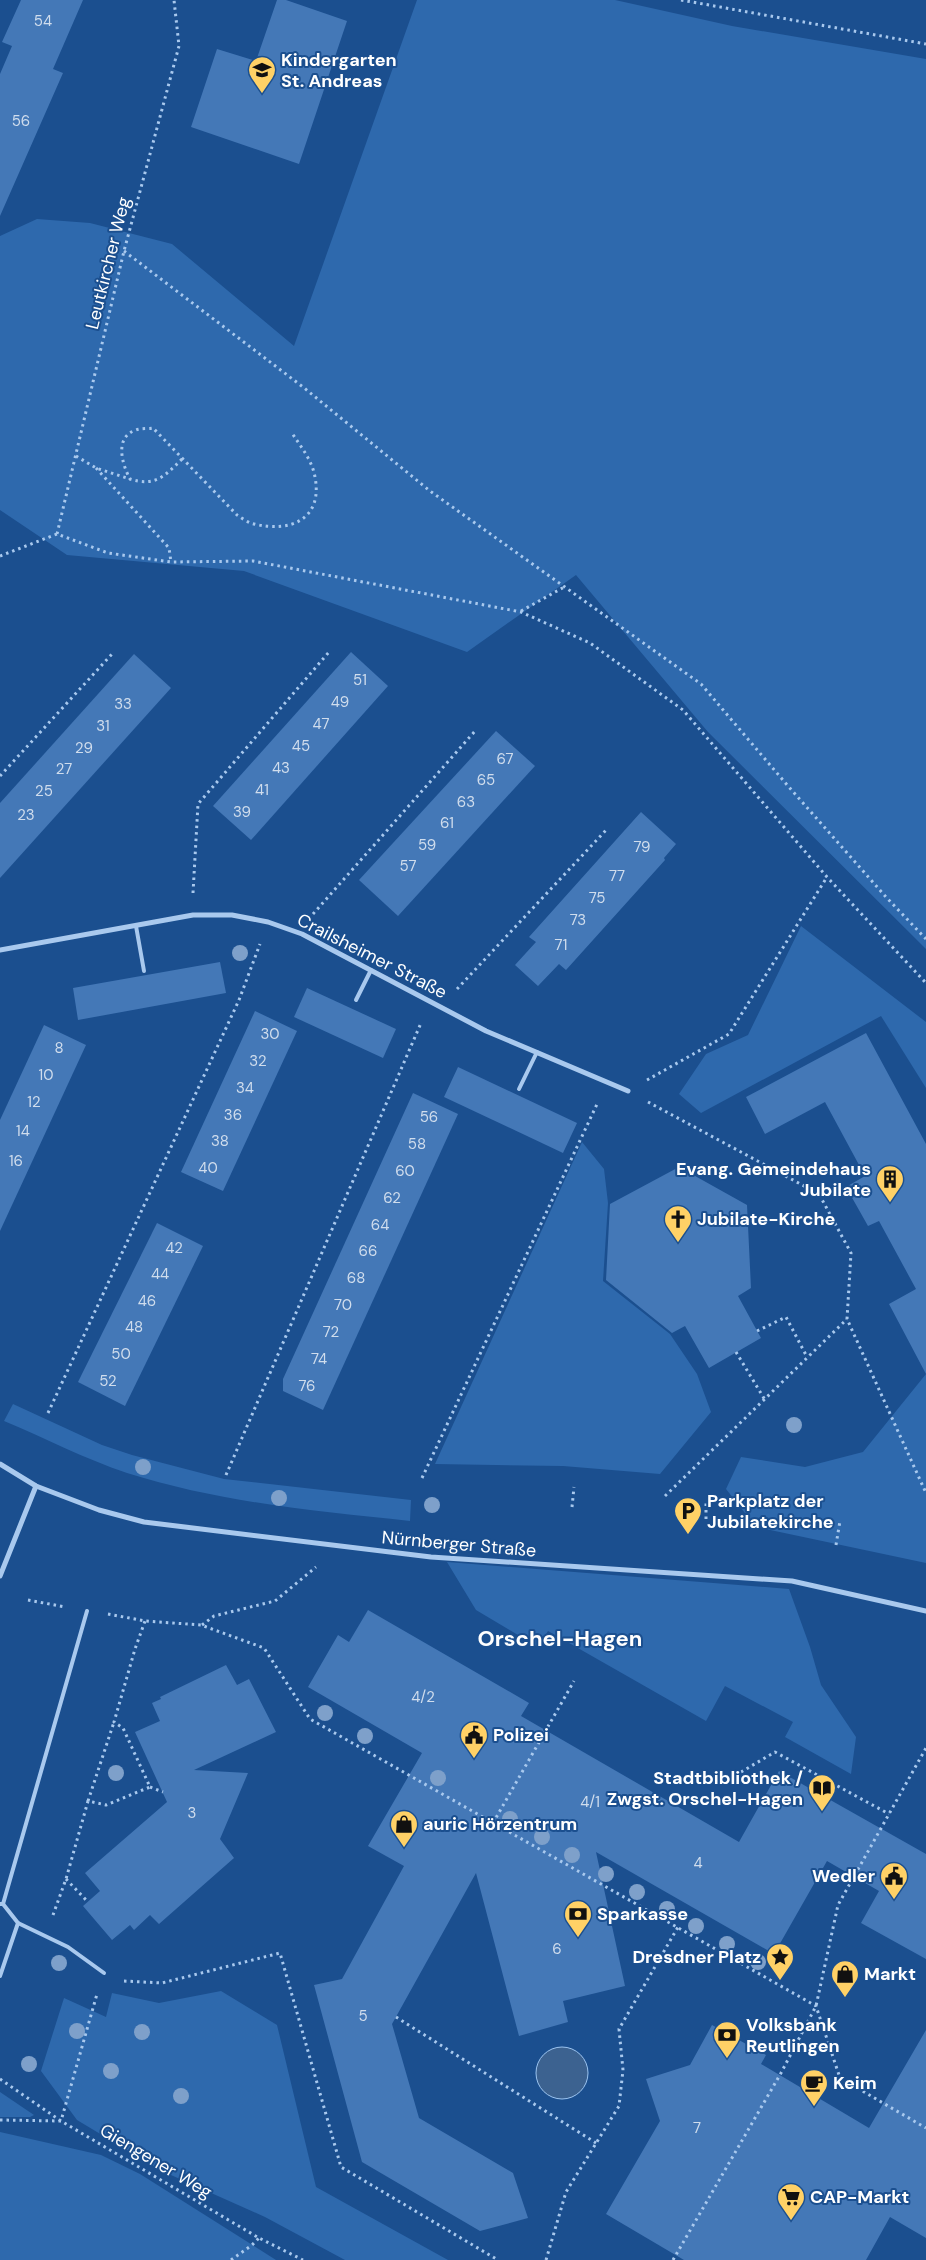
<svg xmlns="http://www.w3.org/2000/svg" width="926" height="2260" font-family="'DM Sans',sans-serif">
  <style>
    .green { fill: #2e69ad }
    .water { fill: #3c6290; stroke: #9cc4f0 }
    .building { fill: #4478b7 }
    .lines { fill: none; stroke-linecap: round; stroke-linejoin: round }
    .path { stroke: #a9c9ee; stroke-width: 3; stroke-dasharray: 2.5 4; stroke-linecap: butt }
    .lane { stroke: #a9c9ee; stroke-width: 4 }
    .street { stroke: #a9c9ee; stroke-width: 5 }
    .tree { fill: #7ea0ca }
    .labels { text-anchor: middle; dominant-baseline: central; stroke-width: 4; stroke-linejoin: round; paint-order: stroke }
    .number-label { font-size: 15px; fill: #d0dded }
    .poi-label { font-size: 18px; font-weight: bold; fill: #fff; stroke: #1b4f8f; text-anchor: start }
    .street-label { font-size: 18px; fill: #fff; stroke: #1b4f8f }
    .district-label { font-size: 22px; font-weight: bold; fill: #fff; stroke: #1b4f8f }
  </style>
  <rect width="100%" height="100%" fill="#1b4f8f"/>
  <g class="green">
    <polygon points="417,0 615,0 732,26 926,59 926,949 708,732 576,575 467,652 244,571 67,555 0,510 0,236 37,219 90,223 172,244 294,346"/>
    <polygon points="801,926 926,1022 926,1088 881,1016 701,1113 679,1094 706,1054 748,1035"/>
    <polygon points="582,1142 604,1169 608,1203 603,1281 670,1334 697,1374 711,1412 660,1474 563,1466 435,1464"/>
    <polygon points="926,1374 926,1563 756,1527 726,1489 741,1457 805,1467 863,1452"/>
    <path d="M 13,1404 L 102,1445 L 132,1455 L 224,1479 L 411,1500 L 410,1521 C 314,1511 219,1502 127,1473 C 85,1459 45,1438 4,1421 Z"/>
    <polygon points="447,1562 789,1589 810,1647 821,1685 856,1737 851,1774 785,1737 793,1722 725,1686 706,1721 548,1631 538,1647 476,1610"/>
    <polygon points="221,1991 277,2025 316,2187 448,2260 345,2260 265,2217 162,2171 77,2120 41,2071 64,1998 106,2017 112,1993 159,2003"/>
    <polygon points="0,2092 34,2115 30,2117 0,2117"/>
    <polygon points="0,2132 101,2155 140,2174 276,2260 0,2260"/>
  </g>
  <circle class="water" cx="562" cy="2073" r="26"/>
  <g class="building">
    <polygon points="21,0 83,0 53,69 63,73 0,216 0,74 12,46 2,42"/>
    <polygon points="277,0 286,0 347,21 299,164 191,127 217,49 256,61"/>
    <polygon points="351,652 388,686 251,840 213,806"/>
    <polygon points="134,654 171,688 0,878 0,803"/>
    <polygon points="496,731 535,766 398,916 359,880"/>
    <polygon points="641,812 676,844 664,858 665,860 566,970 559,964 538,986 515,965 536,942 529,937"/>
    <polygon points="220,962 226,993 78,1020 73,988"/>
    <polygon points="307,988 396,1029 383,1058 294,1017"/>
    <polygon points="255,1011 297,1031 223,1191 181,1172"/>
    <polygon points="44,1025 86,1045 0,1231 0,1120"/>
    <polygon points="866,1033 926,1144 926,1374 889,1304 916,1289 879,1221 868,1226 846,1187 865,1176 825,1102 765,1134 746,1097"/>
    <polygon points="458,1067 577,1123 563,1153 444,1097"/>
    <polygon points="413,1093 458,1114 323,1410 283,1391 283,1379"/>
    <polygon points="679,1167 747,1205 751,1288 738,1296 761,1338 709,1368 685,1326 672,1333 606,1280 610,1204"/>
    <polygon points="157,1223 203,1246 125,1406 78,1382"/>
    <polygon points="368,1610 529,1703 521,1716 739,1842 779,1771 926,1854 926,1959 861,1923 879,1891 827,1861 774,1954 596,1852 625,1986 563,2001 568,2022 519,2036 476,1873 392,2024 419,2118 513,2173 528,2218 480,2231 362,2162 314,1985 342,1979 404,1866 368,1846 422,1753 308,1687 338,1635 349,1642"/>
    <polygon points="226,1665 237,1685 249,1679 276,1732 194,1770 248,1773 220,1839 234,1858 159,1924 150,1915 134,1930 130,1925 112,1940 83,1906 100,1891 85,1873 167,1802 135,1732 160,1721 152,1703 161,1699 160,1697"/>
    <polygon points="712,2025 766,2055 761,2064 869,2128 926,2030 926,2238 890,2217 866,2260 684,2260 606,2214 660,2121 646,2079 690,2065"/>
  </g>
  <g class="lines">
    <g class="path">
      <polyline points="681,0 926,44"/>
      <polyline points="124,251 303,387 430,491 701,684 788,786 886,897 926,939"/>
      <polyline points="76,456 96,468 130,479"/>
      <path d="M 182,459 C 165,476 155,487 130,479 C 122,464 114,437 136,430 C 141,428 148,429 153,428 L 237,515 C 242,518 248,523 254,524 C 291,533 323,519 315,477 C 312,460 301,447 292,433"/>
      <polyline points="96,468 169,548 171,562"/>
      <polyline points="57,534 124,251 179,46 174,0"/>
      <polyline points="0,556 57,534 108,553 171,562 253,561 521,612 590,643 683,710 827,877 926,983"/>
      <polyline points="521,611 566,586"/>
      <polyline points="0,776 112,654"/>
      <polyline points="193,893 198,804 329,652"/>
      <polyline points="313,914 476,730"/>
      <polyline points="457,989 608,828"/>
      <polyline points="647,1080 729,1034 827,877"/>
      <polyline points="648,1102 819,1194 851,1253 847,1319 926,1493"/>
      <polyline points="757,1331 786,1317 807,1357"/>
      <polyline points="736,1352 765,1400"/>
      <polyline points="48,1413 239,1000 260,944"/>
      <polyline points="226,1475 421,1023"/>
      <polyline points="422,1478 598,1102"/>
      <polyline points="665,1496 847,1319"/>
      <polyline points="572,1507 574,1487"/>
      <polyline points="706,1519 706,1501"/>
      <polyline points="836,1545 840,1521"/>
      <polyline points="28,1600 65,1607"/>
      <polyline points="108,1614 145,1621 201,1625 264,1648 310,1719 816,2006 840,2078 926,2128"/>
      <polyline points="202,1625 214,1616 275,1601 316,1567"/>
      <polyline points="741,1772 775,1752 889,1814"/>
      <polyline points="150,1787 163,1792"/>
      <polyline points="88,1801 114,1722"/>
      <polyline points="493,1823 574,1681"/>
      <polyline points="66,1879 88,1902"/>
      <polyline points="53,1915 66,1879 88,1801 106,1805 150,1787 123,1728 114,1722 135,1649 145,1621"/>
      <polyline points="124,1981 162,1983 280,1953 341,2167 498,2260"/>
      <polyline points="396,2017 596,2143"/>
      <polyline points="0,2079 61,2121 259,2238 303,2260"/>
      <polyline points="0,2120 61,2121 97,1994"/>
      <polyline points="231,2260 252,2245 259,2238"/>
      <polyline points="546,2260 566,2192 619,2106 623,2070 619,2029 678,1927"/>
      <polyline points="673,2260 781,2073 816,2006 838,1905 926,1748"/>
    </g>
    <g class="lane">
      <polyline points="136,926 144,971"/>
      <polyline points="356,1000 371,970"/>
      <polyline points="519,1089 537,1052"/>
      <polyline points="0,1904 3,1904 87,1611"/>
      <polyline points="18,1923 68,1947 104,1973"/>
      <polyline points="0,1976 18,1923 3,1904"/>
    </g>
    <g class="street">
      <polyline points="0,950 193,915 232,915 268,922 302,934 486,1031 628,1091"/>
      <polyline points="0,1464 36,1486 99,1510 144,1522 431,1557 792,1581 926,1611"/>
      <polyline points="0,1576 36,1486"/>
    </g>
  </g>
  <g class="tree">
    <circle cx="240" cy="953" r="8"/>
    <circle cx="794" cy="1425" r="8"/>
    <circle cx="143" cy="1467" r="8"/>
    <circle cx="279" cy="1498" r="8"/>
    <circle cx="432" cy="1505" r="8"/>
    <circle cx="325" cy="1713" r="8"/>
    <circle cx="365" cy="1736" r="8"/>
    <circle cx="116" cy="1773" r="8"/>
    <circle cx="438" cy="1778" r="8"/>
    <circle cx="510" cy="1819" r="8"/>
    <circle cx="542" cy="1837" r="8"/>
    <circle cx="572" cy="1855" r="8"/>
    <circle cx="606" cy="1874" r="8"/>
    <circle cx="637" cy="1892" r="8"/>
    <circle cx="667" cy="1909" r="8"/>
    <circle cx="696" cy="1926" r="8"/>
    <circle cx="727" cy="1944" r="8"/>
    <circle cx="758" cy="1962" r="8"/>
    <circle cx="59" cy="1963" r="8"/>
    <circle cx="77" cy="2031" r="8"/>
    <circle cx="142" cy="2032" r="8"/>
    <circle cx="29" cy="2064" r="8"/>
    <circle cx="111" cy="2071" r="8"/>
    <circle cx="181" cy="2096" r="8"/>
  </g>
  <defs>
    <g id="school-pin" transform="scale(1.4375)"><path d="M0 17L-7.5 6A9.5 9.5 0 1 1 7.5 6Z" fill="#ffd166" stroke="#1b4f8f"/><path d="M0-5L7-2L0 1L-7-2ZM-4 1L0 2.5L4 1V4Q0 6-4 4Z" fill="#111"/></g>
    <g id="building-pin" transform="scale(1.4375)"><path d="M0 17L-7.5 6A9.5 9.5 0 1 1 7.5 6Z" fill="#ffd166" stroke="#1b4f8f"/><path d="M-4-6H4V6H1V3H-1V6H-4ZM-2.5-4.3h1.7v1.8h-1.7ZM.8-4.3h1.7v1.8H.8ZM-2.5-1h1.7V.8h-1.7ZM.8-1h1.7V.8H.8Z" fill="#111"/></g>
    <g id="church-pin" transform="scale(1.4375)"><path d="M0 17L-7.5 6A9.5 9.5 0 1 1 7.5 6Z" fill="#ffd166" stroke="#1b4f8f"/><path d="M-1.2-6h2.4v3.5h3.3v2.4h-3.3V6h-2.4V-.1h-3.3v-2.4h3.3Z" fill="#111"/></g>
    <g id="parking-pin" transform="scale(1.4375)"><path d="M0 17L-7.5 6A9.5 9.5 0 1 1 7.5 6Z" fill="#ffd166" stroke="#1b4f8f"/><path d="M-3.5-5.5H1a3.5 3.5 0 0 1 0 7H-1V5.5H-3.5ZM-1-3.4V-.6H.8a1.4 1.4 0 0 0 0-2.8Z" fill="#111"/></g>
    <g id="civic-pin" transform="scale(1.4375)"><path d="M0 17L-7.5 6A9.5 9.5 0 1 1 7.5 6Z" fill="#ffd166" stroke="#1b4f8f"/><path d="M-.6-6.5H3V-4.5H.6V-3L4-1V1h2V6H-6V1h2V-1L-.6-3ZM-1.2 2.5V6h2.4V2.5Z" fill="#111"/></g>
    <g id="library-pin" transform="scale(1.4375)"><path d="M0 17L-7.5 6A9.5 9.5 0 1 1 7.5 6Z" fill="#ffd166" stroke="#1b4f8f"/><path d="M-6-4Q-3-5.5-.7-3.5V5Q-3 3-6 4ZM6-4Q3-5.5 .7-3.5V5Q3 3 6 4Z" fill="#111"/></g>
    <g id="shop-pin" transform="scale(1.4375)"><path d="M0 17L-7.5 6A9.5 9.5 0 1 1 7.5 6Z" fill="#ffd166" stroke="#1b4f8f"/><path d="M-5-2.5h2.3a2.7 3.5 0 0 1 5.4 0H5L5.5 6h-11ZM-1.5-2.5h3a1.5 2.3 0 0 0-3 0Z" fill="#111"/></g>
    <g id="bank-pin" transform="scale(1.4375)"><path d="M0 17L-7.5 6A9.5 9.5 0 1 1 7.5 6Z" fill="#ffd166" stroke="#1b4f8f"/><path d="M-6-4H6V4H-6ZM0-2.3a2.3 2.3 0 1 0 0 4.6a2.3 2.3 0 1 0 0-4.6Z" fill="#111"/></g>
    <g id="sight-pin" transform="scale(1.4375)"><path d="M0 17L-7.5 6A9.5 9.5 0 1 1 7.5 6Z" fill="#ffd166" stroke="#1b4f8f"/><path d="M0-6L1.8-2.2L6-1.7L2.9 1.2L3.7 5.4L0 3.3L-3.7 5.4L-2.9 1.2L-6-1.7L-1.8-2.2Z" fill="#111"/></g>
    <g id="cafe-pin" transform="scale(1.4375)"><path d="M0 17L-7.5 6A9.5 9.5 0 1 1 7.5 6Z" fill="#ffd166" stroke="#1b4f8f"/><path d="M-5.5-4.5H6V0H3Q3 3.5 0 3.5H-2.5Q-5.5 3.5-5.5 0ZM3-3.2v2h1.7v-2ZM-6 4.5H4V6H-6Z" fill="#111"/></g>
    <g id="supermarket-pin" transform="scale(1.4375)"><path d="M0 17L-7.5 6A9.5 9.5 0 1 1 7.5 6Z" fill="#ffd166" stroke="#1b4f8f"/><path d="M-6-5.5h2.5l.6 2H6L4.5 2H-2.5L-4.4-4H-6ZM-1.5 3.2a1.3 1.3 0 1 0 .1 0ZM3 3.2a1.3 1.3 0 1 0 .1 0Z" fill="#111"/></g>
  </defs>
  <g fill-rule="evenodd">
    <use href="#school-pin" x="262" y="70"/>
    <use href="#building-pin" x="890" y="1179"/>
    <use href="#church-pin" x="678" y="1219"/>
    <use href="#parking-pin" x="688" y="1511"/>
    <use href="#civic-pin" x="474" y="1735"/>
    <use href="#library-pin" x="822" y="1788"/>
    <use href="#shop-pin" x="404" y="1824"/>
    <use href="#civic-pin" x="894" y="1876"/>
    <use href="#bank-pin" x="578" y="1914"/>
    <use href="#sight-pin" x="780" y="1957"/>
    <use href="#shop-pin" x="845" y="1974"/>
    <use href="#bank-pin" x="727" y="2035"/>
    <use href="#cafe-pin" x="814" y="2083"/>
    <use href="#supermarket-pin" x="791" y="2197"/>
  </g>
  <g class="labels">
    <g class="number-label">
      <text x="43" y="21">54</text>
      <text x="21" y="121">56</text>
      <text x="360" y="680">51</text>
      <text x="340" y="702">49</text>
      <text x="123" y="704">33</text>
      <text x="321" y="724">47</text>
      <text x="103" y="726">31</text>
      <text x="301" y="746">45</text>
      <text x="84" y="748">29</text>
      <text x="505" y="759">67</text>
      <text x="281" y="768">43</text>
      <text x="64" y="769">27</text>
      <text x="486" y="780">65</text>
      <text x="262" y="790">41</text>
      <text x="44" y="791">25</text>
      <text x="466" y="802">63</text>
      <text x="242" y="812">39</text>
      <text x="26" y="815">23</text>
      <text x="447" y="823">61</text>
      <text x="427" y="845">59</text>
      <text x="642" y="847">79</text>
      <text x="408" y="866">57</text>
      <text x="617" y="876">77</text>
      <text x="597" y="898">75</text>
      <text x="578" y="920">73</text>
      <text x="561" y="945">71</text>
      <text x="270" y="1034">30</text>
      <text x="59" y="1048">8</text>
      <text x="258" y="1061">32</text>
      <text x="46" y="1075">10</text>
      <text x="245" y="1088">34</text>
      <text x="34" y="1102">12</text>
      <text x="233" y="1115">36</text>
      <text x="429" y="1117">56</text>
      <text x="23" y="1131">14</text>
      <text x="220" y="1141">38</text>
      <text x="417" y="1144">58</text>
      <text x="16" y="1161">16</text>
      <text x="208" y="1168">40</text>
      <text x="405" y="1171">60</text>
      <text x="392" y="1198">62</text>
      <text x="380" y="1225">64</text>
      <text x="174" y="1248">42</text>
      <text x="368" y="1251">66</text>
      <text x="160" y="1274">44</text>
      <text x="356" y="1278">68</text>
      <text x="147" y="1301">46</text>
      <text x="343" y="1305">70</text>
      <text x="134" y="1327">48</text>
      <text x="331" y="1332">72</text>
      <text x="121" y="1354">50</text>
      <text x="319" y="1359">74</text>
      <text x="108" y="1381">52</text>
      <text x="307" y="1386">76</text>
      <text x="423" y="1697">4/2</text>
      <text x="590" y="1802">4/1</text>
      <text x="192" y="1813">3</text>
      <text x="698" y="1863">4</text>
      <text x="557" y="1949">6</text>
      <text x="363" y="2016">5</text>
      <text x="697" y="2128">7</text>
    </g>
    <g class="poi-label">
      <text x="281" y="60">Kindergarten<tspan x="281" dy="21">St. Andreas</tspan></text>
      <text x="871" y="1169" text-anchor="end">Evang. Gemeindehaus<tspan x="871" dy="21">Jubilate</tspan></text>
      <text x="697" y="1219">Jubilate-Kirche</text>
      <text x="707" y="1501">Parkplatz der<tspan x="707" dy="21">Jubilatekirche</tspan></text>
      <text x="493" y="1735">Polizei</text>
      <text x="803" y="1778" text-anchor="end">Stadtbibliothek /<tspan x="803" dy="21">Zwgst. Orschel-Hagen</tspan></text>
      <text x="423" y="1824">auric Hörzentrum</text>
      <text x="875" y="1876" text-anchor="end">Wedler</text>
      <text x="597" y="1914">Sparkasse</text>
      <text x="761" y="1957" text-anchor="end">Dresdner Platz</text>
      <text x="864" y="1974">Markt</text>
      <text x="746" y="2025">Volksbank<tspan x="746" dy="21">Reutlingen</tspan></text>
      <text x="833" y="2083">Keim</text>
      <text x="810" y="2197">CAP-Markt</text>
    </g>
    <g class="street-label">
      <text transform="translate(108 263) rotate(-76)">Leutkircher Weg</text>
      <text transform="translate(372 956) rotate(27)">Crailsheimer Straße</text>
      <text transform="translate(459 1544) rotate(5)">Nürnberger Straße</text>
      <text transform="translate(156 2161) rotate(31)">Giengener Weg</text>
    </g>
    <g class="district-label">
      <text x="560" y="1638">Orschel-Hagen</text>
    </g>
  </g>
</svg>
